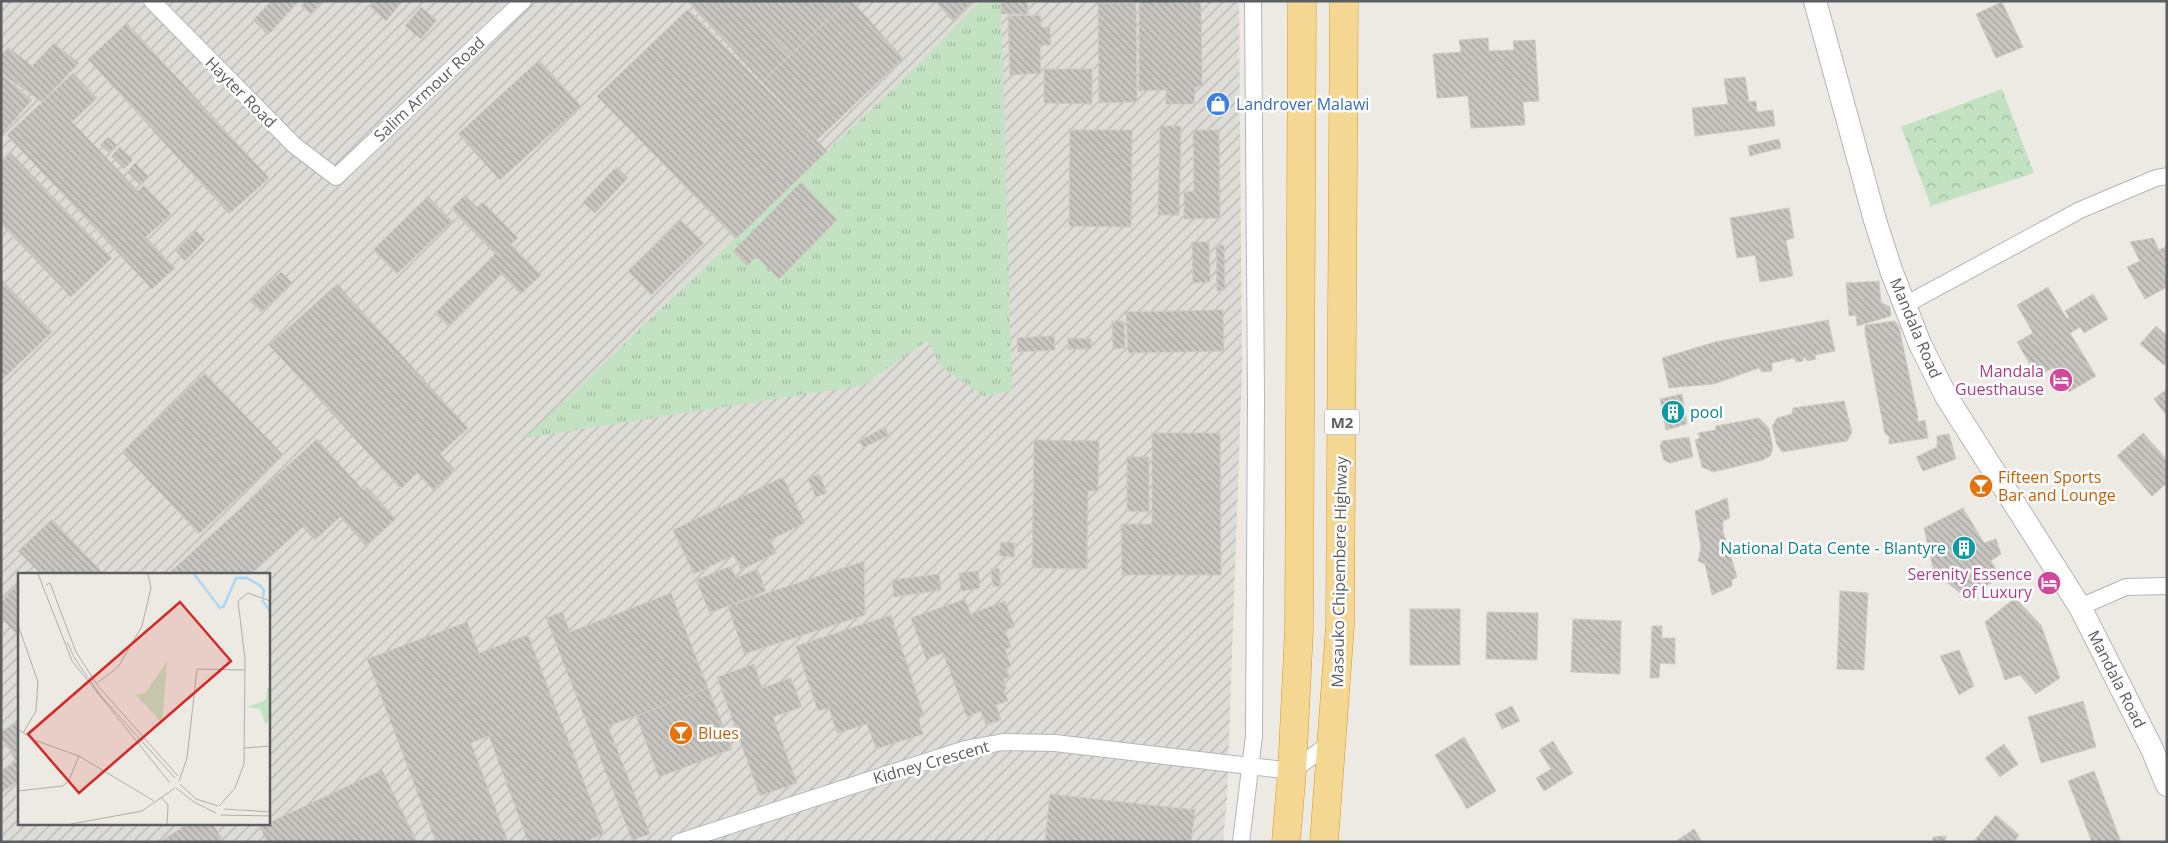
<svg xmlns="http://www.w3.org/2000/svg" width="2168" height="843" font-family="'Open Sans',sans-serif">
  <style>
    .industrial { fill: url(#industrial-furrows); fill-rule: evenodd }
    .grass { fill: url(#grass-tufts) }
    .forest { fill: url(#forest-crowns) }
    .building { fill: url(#building-back-hatch); stroke: #d1cbc2 }
    .lines { fill: none; stroke-linecap: round; stroke-linejoin: round }
    .street-casing { stroke: #b3b6b9; stroke-width: 18 }
    .secondary-casing { stroke: #b2b6b9; stroke-width: 24 }
    .highway-casing { stroke: #dd9612; stroke-width: 29 }
    .street { stroke: #fff; stroke-width: 16 }
    .secondary { stroke: #fff; stroke-width: 22 }
    .highway { stroke: #f4d792; stroke-width: 28 }
    .labels { text-anchor: middle; dominant-baseline: central; stroke-width: 5; stroke-linejoin: round; paint-order: stroke }
    .shield { fill: #fff; stroke: #8c8f91; stroke-width: 1 }
    .shield-label { font-size: 15px; font-weight: bold; fill: #5b5f62 }
    .street-label { font-size: 16px; fill: #5b5f62; stroke: #fff }
    .shop-label { font-size: 16px; fill: #366cbe; stroke: #fff; text-anchor: start }
    .hotel-label { font-size: 16px; fill: #b23c85; stroke: #fff; text-anchor: end }
    .culture-label { font-size: 16px; fill: #0d838f; stroke: #fff; text-anchor: start }
    .food-label { font-size: 16px; fill: #c56008; stroke: #fff; text-anchor: start }
    .inset-river { fill: none; stroke: #a8d8f8; stroke-width: 2.5 }
    .inset-road { fill: none; stroke: #afaeab; stroke-width: 1 }
    .view { fill: #d62828; fill-opacity: 0.15; stroke: #d62828; stroke-width: 2.5 }
    .inset-edge { fill: none; stroke: #5b5f62; stroke-width: 2.5 }
  </style>
  <defs>
    <pattern id="industrial-furrows" width="10" height="10" patternUnits="userSpaceOnUse" patternTransform="scale(1.25)"><rect width="10" height="10" fill="#dedcd7"/><path d="M-1 1l2-2M0 10L10 0M9 11l2-2" fill="none" stroke="#b7b6b2"/></pattern>
    <pattern id="grass-tufts" width="24" height="20" patternUnits="userSpaceOnUse" patternTransform="scale(1.25)"><rect width="24" height="20" fill="#c2e2c1"/><path d="M3 7l-1-3M5 7V3M7 7l1-3M15 17l-1-3M17 17v-4M19 17l1-3" fill="none" stroke="#a1baa0"/></pattern>
    <pattern id="forest-crowns" width="20" height="18" patternUnits="userSpaceOnUse" patternTransform="scale(1.25)"><rect width="20" height="18" fill="#c2e2c1"/><path d="M2 6a3 3 0 1 1 6 0M12 15a3 3 0 1 1 6 0" fill="none" stroke="#a1baa0"/></pattern>
    <pattern id="building-back-hatch" width="6" height="6" patternUnits="userSpaceOnUse" patternTransform="scale(1.25)"><rect width="6" height="6" fill="#c8c5c0"/><path d="M-1 5l2 2M0 0l6 6M5-1l2 2" fill="none" stroke="#a5a39f"/></pattern>
  </defs>
  <rect width="100%" height="100%" fill="#edeae3"/>
  <path class="industrial" d="M 1,1 L 1239,1 L 1242,369 L 1227,797 L 1223,842 L 1,842 ZM 19,574 L 269,574 L 269,824 L 19,824 Z"/>
  <polygon class="grass" points="980,1 1001,1 1012,391 984,396 941,367 927,341 864,385 525,438 920,63"/>
  <polygon class="forest" points="2002,89 2034,173 1931,206 1901,127"/>
  <g class="building">
    <polygon points="271,1 299,1 268,35 253,20"/>
    <polygon points="305,1 322,1 311,14 301,6"/>
    <polygon points="375,1 403,1 386,21 370,7"/>
    <polygon points="687,1 739,1 790,55 762,82"/>
    <polygon points="739,1 787,1 815,32 790,55"/>
    <polygon points="787,1 848,1 815,32"/>
    <polygon points="848,1 852,1 903,58 817,140 762,82"/>
    <polygon points="940,1 973,1 953,21 937,4"/>
    <polygon points="1001,1 1027,1 1028,14 1001,14"/>
    <polygon points="1139,1 1201,2 1202,87 1195,87 1194,104 1166,104 1166,90 1139,91"/>
    <polygon points="2002,2 2023,47 1996,58 1976,14"/>
    <polygon points="1098,3 1136,3 1137,102 1099,103"/>
    <polygon points="421,7 437,20 421,39 405,26"/>
    <polygon points="688,9 827,151 736,239 597,96"/>
    <polygon points="1041,15 1041,27 1050,28 1051,45 1040,45 1041,73 1010,75 1008,16"/>
    <polygon points="127,23 269,178 229,214 88,59"/>
    <polygon points="1488,38 1489,51 1514,50 1513,41 1535,40 1539,101 1523,102 1525,125 1471,128 1468,96 1437,98 1433,54 1461,52 1459,40"/>
    <polygon points="54,43 79,63 42,102 1,73 1,56 8,47 32,66"/>
    <polygon points="539,60 581,106 500,180 458,134"/>
    <polygon points="1044,69 1092,69 1092,104 1044,103"/>
    <polygon points="73,73 97,98 72,122 138,191 144,185 171,214 146,237 175,268 152,289 7,135"/>
    <polygon points="1,74 32,100 3,133 1,132"/>
    <polygon points="1745,77 1749,102 1756,101 1757,112 1773,110 1775,126 1695,136 1692,108 1728,104 1724,79"/>
    <polygon points="1160,126 1181,126 1179,215 1158,215"/>
    <polygon points="1070,130 1132,130 1131,227 1069,226"/>
    <polygon points="1193,130 1219,130 1220,218 1184,219 1184,192 1194,191"/>
    <polygon points="108,137 117,145 109,153 100,145"/>
    <polygon points="1779,139 1781,148 1750,156 1748,146"/>
    <polygon points="120,147 133,160 124,169 111,156"/>
    <polygon points="11,153 112,258 71,297 1,224 1,162"/>
    <polygon points="135,163 149,177 140,185 127,172"/>
    <polygon points="616,167 628,178 595,213 583,202"/>
    <polygon points="801,182 837,220 779,279 742,242"/>
    <polygon points="465,195 477,207 483,202 518,238 511,244 541,275 521,294 501,274 448,326 435,313 495,254 451,209"/>
    <polygon points="428,196 452,221 397,274 373,250"/>
    <polygon points="1789,208 1794,238 1786,240 1793,276 1760,282 1755,255 1737,258 1730,218"/>
    <polygon points="681,220 704,243 651,295 628,271"/>
    <polygon points="196,231 205,240 185,261 176,251"/>
    <polygon points="2153,238 2159,250 2167,246 2167,287 2145,299 2127,267 2140,261 2130,242"/>
    <polygon points="742,242 756,257 747,266 733,251"/>
    <polygon points="1192,242 1209,242 1210,282 1193,283"/>
    <polygon points="1216,245 1224,245 1225,290 1217,291"/>
    <polygon points="281,272 292,283 261,312 250,301"/>
    <polygon points="1,279 52,332 1,381"/>
    <polygon points="1879,281 1881,302 1890,307 1891,316 1857,326 1856,315 1849,316 1846,283"/>
    <polygon points="337,284 468,428 440,454 455,470 433,490 417,473 401,489 269,345"/>
    <polygon points="2048,287 2067,319 2069,317 2065,311 2093,294 2108,319 2084,333 2080,327 2070,333 2096,376 2069,392 2054,367 2037,377 2017,342 2033,333 2017,305"/>
    <polygon points="1223,310 1224,351 1128,353 1126,312"/>
    <polygon points="1828,320 1835,351 1815,355 1816,359 1808,361 1804,357 1803,361 1796,362 1794,358 1772,363 1772,371 1762,372 1759,368 1714,384 1669,388 1662,358 1715,342"/>
    <polygon points="1112,321 1124,321 1125,348 1113,349"/>
    <polygon points="1895,321 1899,327 1918,417 1917,422 1925,420 1928,438 1889,444 1889,436 1885,434 1865,333 1865,325"/>
    <polygon points="2156,326 2167,336 2167,362 2164,365 2140,344"/>
    <polygon points="1054,336 1055,350 1018,352 1017,338"/>
    <polygon points="1068,338 1091,339 1091,349 1068,349"/>
    <polygon points="205,373 283,455 199,534 122,452"/>
    <polygon points="2167,389 2167,416 2154,399"/>
    <polygon points="1682,394 1687,424 1666,430 1660,399"/>
    <polygon points="1844,401 1852,432 1847,441 1782,452 1777,445 1772,426 1777,418 1792,414 1793,408"/>
    <polygon points="1759,418 1769,428 1773,448 1770,456 1763,460 1713,472 1702,467 1695,440 1700,438 1698,433 1715,430 1716,426"/>
    <polygon points="885,427 889,435 863,448 859,441"/>
    <polygon points="1152,433 1220,433 1221,575 1122,575 1121,524 1152,524"/>
    <polygon points="2143,433 2167,460 2167,483 2152,496 2117,456"/>
    <polygon points="1949,434 1956,459 1923,471 1916,457 1937,447 1937,436"/>
    <polygon points="1689,437 1693,457 1670,463 1664,460 1660,446 1662,441"/>
    <polygon points="317,439 363,490 367,487 396,519 366,546 340,517 315,540 303,527 251,574 168,574"/>
    <polygon points="1034,440 1099,441 1098,491 1088,491 1087,569 1032,568"/>
    <polygon points="1127,457 1149,457 1149,512 1127,511"/>
    <polygon points="819,474 827,493 816,497 808,479"/>
    <polygon points="783,477 805,523 770,540 776,553 741,570 734,555 694,574 673,530"/>
    <polygon points="1727,498 1730,518 1723,521 1723,531 1737,577 1732,580 1732,586 1712,595 1705,564 1698,561 1701,548 1695,511"/>
    <polygon points="1963,508 1984,543 1996,539 2001,554 1991,561 2002,578 1964,596 1934,572 1924,528"/>
    <polygon points="52,519 104,574 41,574 18,551"/>
    <polygon points="1001,542 1015,543 1014,557 999,556"/>
    <polygon points="864,561 865,615 744,654 728,606"/>
    <polygon points="731,566 736,578 757,569 766,591 710,613 696,580"/>
    <polygon points="999,568 1001,586 993,587 991,569"/>
    <polygon points="978,571 980,588 961,591 959,573"/>
    <polygon points="939,574 941,590 894,597 892,580"/>
    <polygon points="19,582 19,636 1,618 1,602"/>
    <polygon points="1840,591 1868,593 1864,670 1837,669"/>
    <polygon points="671,593 732,749 659,777 636,716 608,726 650,834 632,840 546,618 562,612 570,632"/>
    <polygon points="2015,598 2041,625 2060,678 2036,694 2020,675 2005,680 1985,622"/>
    <polygon points="965,599 971,614 1005,601 1015,627 1005,630 1011,647 1005,650 1011,666 1006,668 1010,677 1003,679 1007,689 1004,690 1008,701 996,705 1001,720 986,725 981,711 967,717 943,653 926,659 911,618"/>
    <rect x="1410" y="609" width="50" height="56"/>
    <polygon points="1487,612 1538,613 1537,660 1486,659"/>
    <polygon points="891,615 924,716 918,718 923,734 876,749 867,724 837,733 829,708 818,711 796,646"/>
    <polygon points="1573,619 1621,621 1620,674 1571,672"/>
    <polygon points="467,622 479,653 528,635 604,834 584,842 553,842 552,839 545,842 528,842 489,736 471,743 508,842 436,842 367,659"/>
    <polygon points="1652,626 1662,626 1662,638 1675,638 1675,664 1660,663 1659,678 1650,678"/>
    <polygon points="1959,650 1974,686 1959,695 1940,656"/>
    <polygon points="754,664 762,688 791,678 802,707 773,717 797,783 760,796 717,677"/>
    <polygon points="708,688 732,749 659,777 636,716"/>
    <polygon points="2083,701 2096,747 2041,763 2028,717"/>
    <polygon points="1512,706 1520,721 1502,729 1495,714"/>
    <polygon points="19,720 19,765 1,738 1,732"/>
    <polygon points="1464,737 1496,791 1467,809 1435,755"/>
    <polygon points="1553,741 1573,773 1544,791 1536,778 1551,769 1539,750"/>
    <polygon points="2004,744 2018,764 2000,777 1985,758"/>
    <polygon points="16,761 19,765 19,780 1,793 1,771"/>
    <polygon points="382,770 417,842 267,842 260,827"/>
    <polygon points="2094,771 2121,842 2092,842 2068,781"/>
    <polygon points="1050,794 1195,810 1191,842 1045,842"/>
    <polygon points="1996,815 2019,835 2014,842 1973,842"/>
    <polygon points="187,824 213,824 224,842 160,842"/>
    <polygon points="1694,829 1702,842 1675,842"/>
    <polygon points="1946,836 1946,842 1933,842 1933,837"/>
  </g>
  <g class="lines">
    <g class="street-casing">
      <g id="street">
        <polyline points="152,1 294,145 336,177 523,1"/>
        <polyline points="1905,305 2080,210 2156,178 2167,176"/>
        <polyline points="2080,607 2126,587 2167,586"/>
        <polyline points="679,842 965,749 1003,742 1055,743 1292,771 1332,742"/>
        <polyline points="1241,842 1254,736 1256,399 1253,1"/>
      </g>
    </g>
    <g class="secondary-casing">
      <polyline id="secondary" points="1815,1 1875,220 1891,270 1920,344 1946,396 2080,607 2152,749 2167,785"/>
    </g>
    <g class="highway-casing">
      <g id="highway">
        <polyline points="1286,842 1292,771 1299,630 1302,1"/>
        <polyline points="1324,842 1340,626 1344,1"/>
      </g>
    </g>
    <use href="#street" class="street"/>
    <use href="#secondary" class="secondary"/>
    <use href="#highway" class="highway"/>
  </g>
  <defs>
    <g id="shop-disc" transform="scale(1.25)"><circle r="9.5" fill="#3f7fe0" stroke="#fff"/><path d="M-5-2.5h2.3a2.7 3.5 0 0 1 5.4 0H5L5.5 6h-11ZM-1.5-2.5h3a1.5 2.3 0 0 0-3 0Z" fill="#fff"/></g>
    <g id="hotel-disc" transform="scale(1.25)"><circle r="9.5" fill="#d1479c" stroke="#fff"/><path d="M-6-4.5h1.5V1H6V5H4.5V3h-9V5H-6ZM-4 0a1.8 1.8 0 1 1 3.6 0ZM.5 0V-2.5h3Q6-2.5 6 0Z" fill="#fff"/></g>
    <g id="building-disc" transform="scale(1.25)"><circle r="9.5" fill="#0f9aa8" stroke="#fff"/><path d="M-4-6H4V6H1V3H-1V6H-4ZM-2.5-4.3h1.7v1.8h-1.7ZM.8-4.3h1.7v1.8H.8ZM-2.5-1h1.7V.8h-1.7ZM.8-1h1.7V.8H.8Z" fill="#fff"/></g>
    <g id="bar-disc" transform="scale(1.25)"><circle r="9.5" fill="#e8710a" stroke="#fff"/><path d="M-6-5H6L.8 .8V4.5H3.5V6h-7V4.5H-.8V.8Z" fill="#fff"/></g>
  </defs>
  <g fill-rule="evenodd">
    <use href="#shop-disc" x="1218" y="104"/>
    <use href="#hotel-disc" x="2061" y="380"/>
    <use href="#building-disc" x="1673" y="412"/>
    <use href="#bar-disc" x="1981" y="486"/>
    <use href="#building-disc" x="1964" y="548"/>
    <use href="#hotel-disc" x="2049" y="583"/>
    <use href="#bar-disc" x="681" y="733"/>
  </g>
  <g class="labels">
    <rect class="shield" x="1324.5" y="409.5" width="35" height="25" rx="4"/>
    <g class="shield-label">
      <text x="1342" y="422">M2</text>
    </g>
    <g class="street-label">
      <text transform="translate(429 89) rotate(-43)">Salim Armour Road</text>
      <text transform="translate(241 92) rotate(45)">Hayter Road</text>
      <text transform="translate(1916 328) rotate(67)">Mandala Road</text>
      <text transform="translate(1339 572) rotate(-89)">Masauko Chipembere Highway</text>
      <text transform="translate(2117 679) rotate(63)">Mandala Road</text>
      <text transform="translate(931 762) rotate(-16)">Kidney Crescent</text>
    </g>
    <g class="shop-label">
      <text x="1236" y="104">Landrover Malawi</text>
    </g>
    <g class="hotel-label">
      <text x="2044" y="371">Mandala<tspan x="2044" dy="18">Guesthause</tspan></text>
      <text x="2032" y="574">Serenity Essence<tspan x="2032" dy="18">of Luxury</tspan></text>
    </g>
    <g class="culture-label">
      <text x="1690" y="412">pool</text>
      <text x="1946" y="548" text-anchor="end">National Data Cente - Blantyre</text>
    </g>
    <g class="food-label">
      <text x="1998" y="477">Fifteen Sports<tspan x="1998" dy="18">Bar and Lounge</tspan></text>
      <text x="698" y="733">Blues</text>
    </g>
  </g>
  <g transform="translate(18 573)">
    <rect width="252" height="252" fill="#edeae3"/>
    <path d="M 149,89 L 145,140 L 144,150 L 118,122 L 127,120 Z" fill="#c2e2c1"/>
    <path d="M 249,115 L 252,115 L 252,150 L 247,150 L 242,136 L 229,134 L 248,127 Z" fill="#c2e2c1"/>
    <path class="inset-river" d="M 176,1 L 202,35 L 206,33 L 218,5 L 229,5 L 243,13 L 246,18 L 245,24M 244,27 L 253,39"/>
    <path class="inset-road" d="M 20,1 L 54,88 L 152,210M 28,12 L 32,10 L 58,79 L 80,113 L 160,203M 0,52 L 20,109 L 18,138 L 5,160M 49,69 L 57,86 L 83,123 L 157,205M 79,110 L 100,94 L 124,53 L 133,15 L 130,1M 0,156 L 16,167 L 61,183 L 136,228M 226,175 L 253,173M 161,208 L 169,185 L 179,96 L 226,97M 162,211 L 178,226 L 200,233M 158,215 L 176,229 L 198,240M 0,218 L 45,213 L 51,207 L 61,183M 143,224 L 150,232 L 149,252M 201,233 L 217,215 L 226,191 L 227,86 L 220,28 L 230,20 L 252,28M 206,236 L 253,239M 203,242 L 253,243M 48,252 L 124,238 L 157,215M 188,252 L 214,252"/>
    <path class="view" d="M 162,29 L 213,88 L 61,220 L 10,161 Z"/>
    <rect width="252" height="252" class="inset-edge"/>
  </g>
  <rect width="2168" height="843" fill="none" stroke="#5b5f62" stroke-width="5"/>
</svg>
